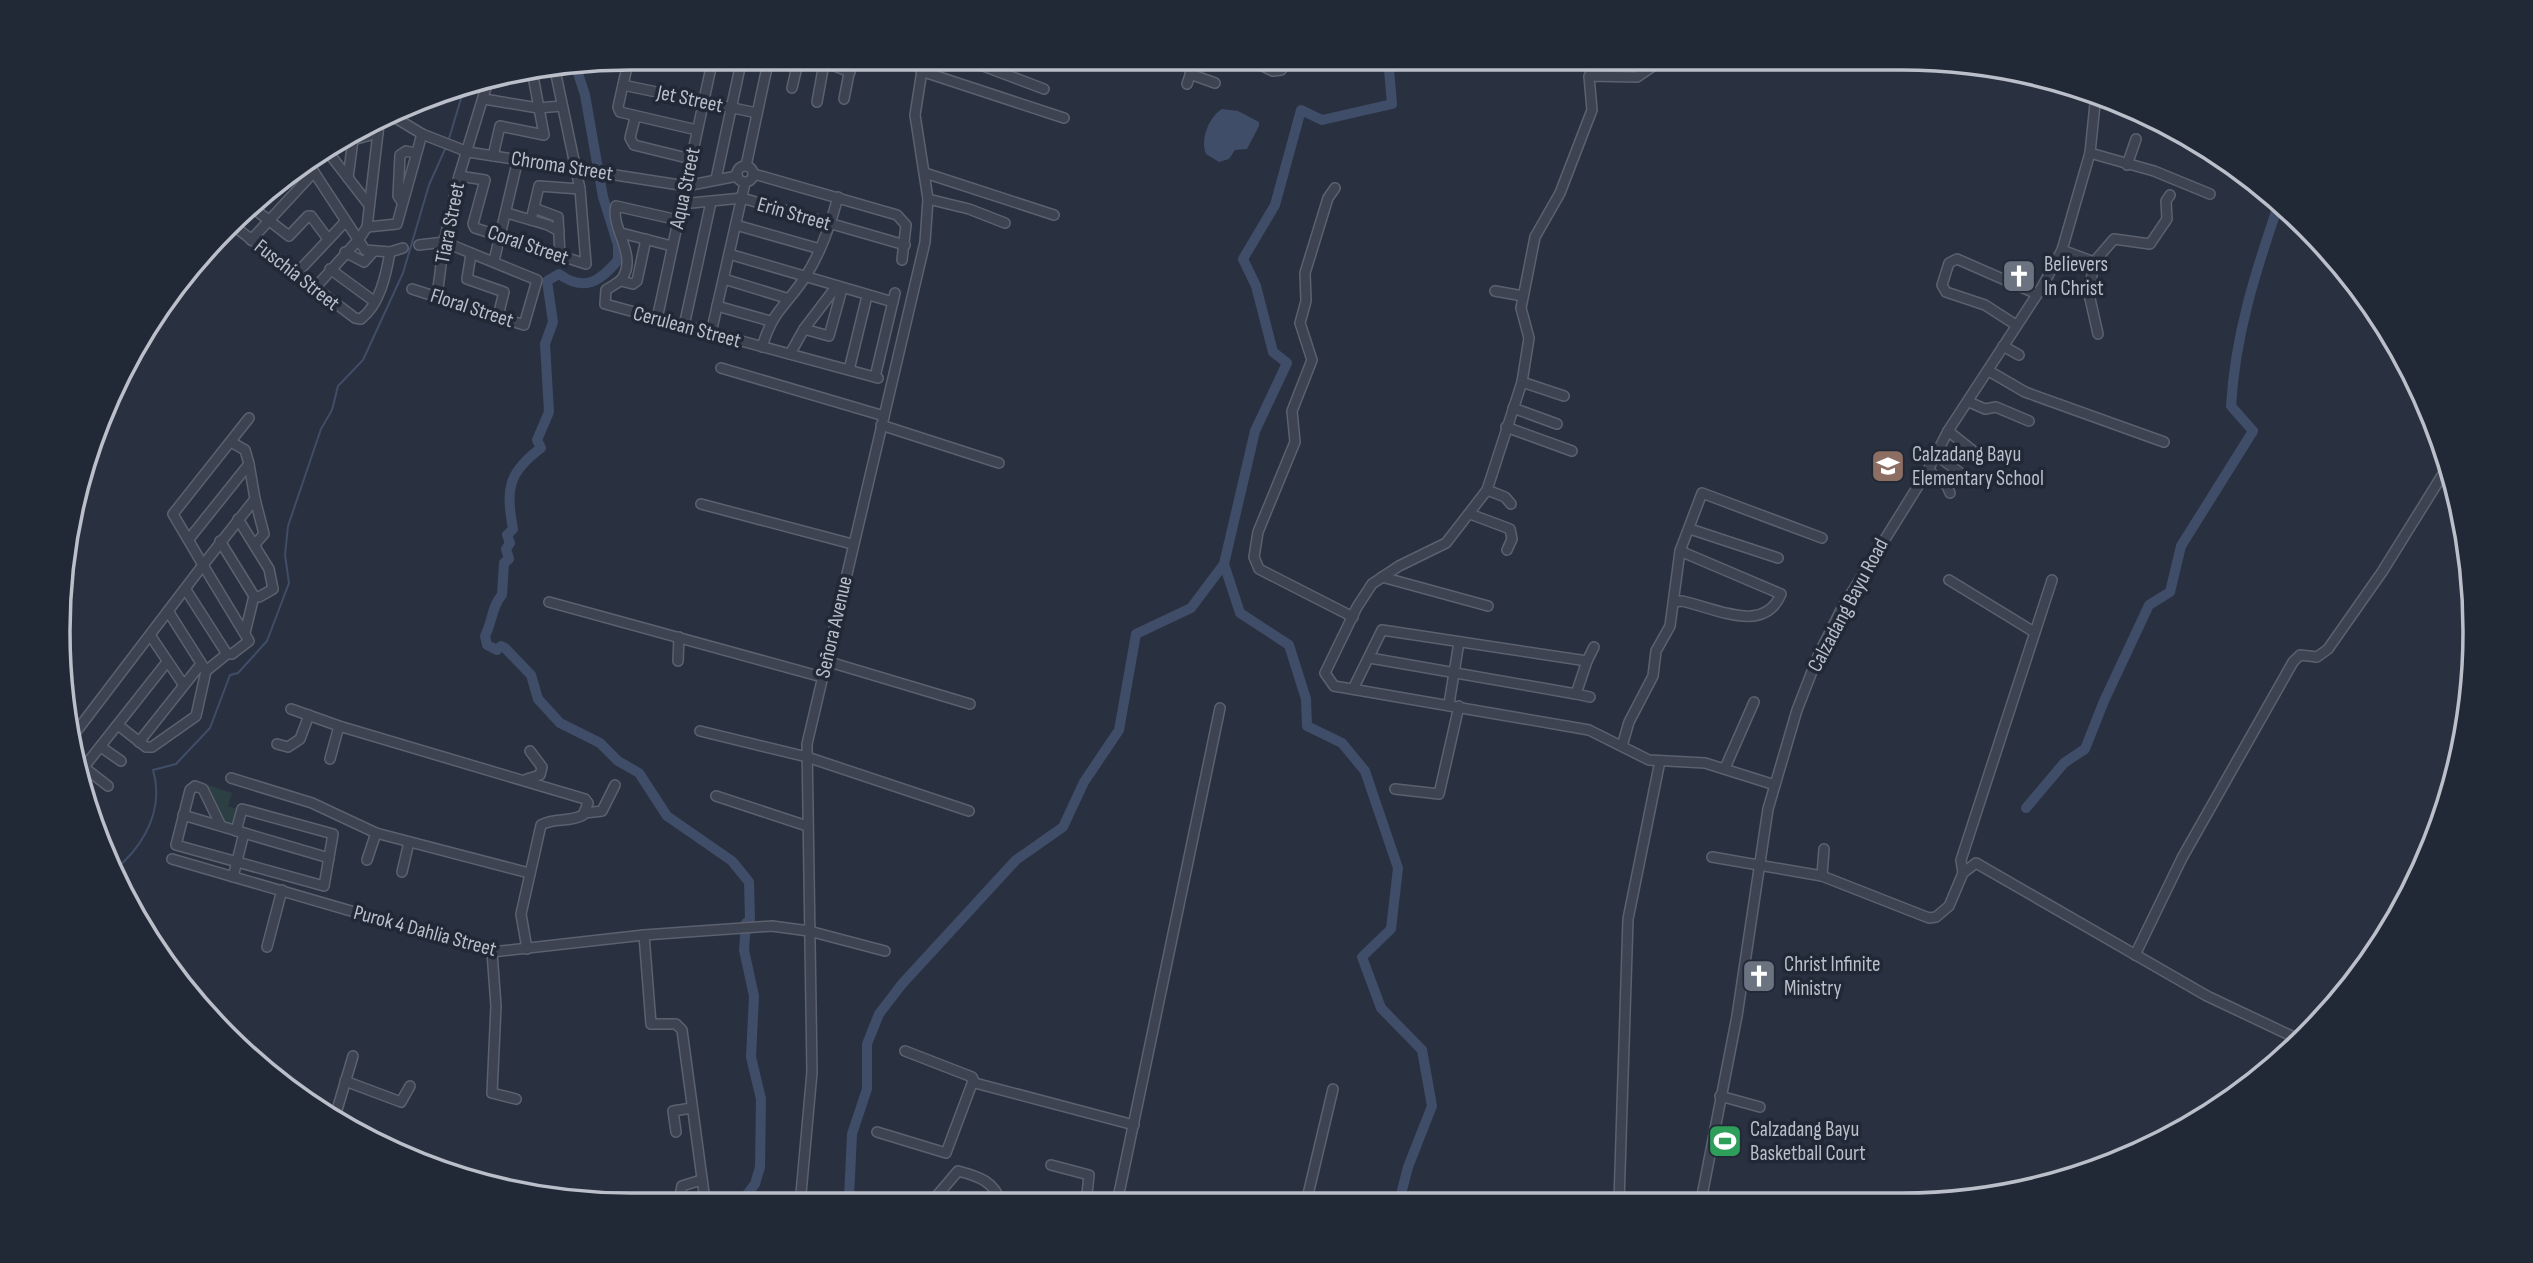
<svg xmlns="http://www.w3.org/2000/svg" width="2533" height="1263" font-family="'Sofia Sans Condensed',sans-serif">
  <style>
    .green { fill: #2c3f42 }
    .water { fill: #404d68 }
    .lines { fill: none; stroke-linecap: round; stroke-linejoin: round }
    .stream { stroke: #404d68; stroke-width: 2 }
    .river { stroke: #404d68; stroke-width: 10 }
    .minor-casing { stroke: #5b616e; stroke-width: 12 }
    .minor { stroke: #3d4350; stroke-width: 9 }
    .labels { text-anchor: middle; dominant-baseline: central; stroke-width: 7; stroke-linejoin: round; paint-order: stroke }
    .street-label { font-size: 21px; fill: #babfca; stroke: #212836 }
    .poi-label { font-size: 21px; fill: #babfca; stroke: #212836; text-anchor: start }
    .rim { fill: none; stroke: #babfca; stroke-width: 3.5 }
  </style>
  <rect width="100%" height="100%" fill="#293140"/>
  <g class="green">
    <polygon points="205,784 232,793 228,806 241,810 235,828 225,824"/>
    <polygon points="1720,1127 1735,1130 1730,1155 1716,1152"/>
  </g>
  <path class="water" d="M 1222,109 L 1238,111 L 1259,122 L 1259,126 L 1247,149 L 1235,150 L 1229,159 L 1219,162 L 1206,154 C 1200,139 1209,117 1222,109 Z"/>
  <g class="lines">
    <g class="stream">
      <polyline points="448,142 465,85"/>
      <path d="M 114,874 C 118,866 126,860 132,853 C 152,829 162,800 153,770 L 176,764 L 210,728 L 230,675 L 238,673 L 267,641 L 289,583 L 285,555 L 288,526 L 321,429 L 332,410 L 338,386 L 363,360 L 403,273 L 429,185 L 446,147"/>
    </g>
    <g class="river">
      <path d="M 576,67 L 585,95 L 603,197 L 618,245 L 618,260 C 600,282 584,292 559,274 L 547,281 L 553,322 L 545,344 L 549,412 L 537,440 L 541,448 C 507,473 506,490 513,529 L 507,535 L 510,543 L 506,549 L 509,559 L 504,563 L 502,595 C 492,605 492,623 485,636 L 487,645 L 497,650 L 501,646 L 505,648 L 531,675 L 538,699 L 560,723 L 600,743 L 618,761 L 639,773 L 667,816 L 732,861 L 749,882 L 750,920 L 746,923 L 744,950 L 754,996 L 751,1057 L 761,1099 L 760,1167 L 755,1184 L 739,1205"/>
      <polyline points="1224,564 1240,613 1289,645 1306,699 1307,726 1342,743 1365,771 1398,868 1391,929 1362,957 1381,1008 1422,1050 1432,1106 1408,1167 1399,1202"/>
      <path d="M 2026,808 L 2064,763 L 2085,749 L 2104,701 L 2149,605 L 2170,592 L 2181,546 L 2253,431 L 2231,406 C 2235,335 2256,270 2279,203"/>
      <polyline points="853,1204 849,1197 852,1134 867,1089 867,1044 879,1014 902,984 1016,860 1063,827 1084,782 1119,730 1136,634 1191,608 1224,564 1255,431 1287,363 1273,352 1256,286 1243,259 1275,205 1301,110 1322,120 1392,104 1388,58"/>
    </g>
    <g class="minor-casing">
      <g id="minor">
        <polyline points="629,58 618,107 620,112 697,130"/>
        <polyline points="814,58 850,72"/>
        <polyline points="962,58 1044,89"/>
        <polyline points="1246,58 1273,71 1281,70 1291,58"/>
        <polyline points="1665,58 1637,77 1589,76 1592,110 1560,193 1535,237 1521,308 1529,338 1522,382 1487,490 1446,543 1399,566 1372,584 1357,607 1325,673 1334,686 1589,730 1649,760 1705,763 1775,785"/>
        <polyline points="1108,62 1109,58"/>
        <polyline points="2008,68 2026,77"/>
        <polyline points="921,71 1064,118"/>
        <polyline points="1190,74 1215,83"/>
        <polyline points="1187,84 1196,58"/>
        <polyline points="623,85 757,113"/>
        <polyline points="792,88 799,58"/>
        <polyline points="484,99 538,108 562,106"/>
        <polyline points="844,99 852,58"/>
        <polyline points="817,102 825,58"/>
        <polyline points="394,117 422,134 468,152 686,186 737,176"/>
        <polyline points="635,118 630,138 634,145 691,159"/>
        <polyline points="349,141 378,133"/>
        <polyline points="328,152 369,205"/>
        <polyline points="2090,153 2154,171 2210,194"/>
        <polyline points="493,156 500,126 544,135 533,76 526,75"/>
        <polyline points="308,163 365,250 390,252 403,248"/>
        <polyline points="2127,165 2136,139"/>
        <circle cx="745" cy="174" r="8"/>
        <polyline points="746,166 769,58"/>
        <polyline points="925,173 1054,215"/>
        <polyline points="754,174 897,215 906,225 902,260"/>
        <polyline points="459,176 485,180 473,224 475,228 586,264 580,189"/>
        <polyline points="348,178 353,140"/>
        <polyline points="716,179 742,58"/>
        <polyline points="1335,188 1328,198 1305,273 1306,301 1300,323 1312,360 1292,411 1295,442 1258,532 1254,557 1259,569 1353,617"/>
        <polyline points="928,199 969,209 1005,223"/>
        <polyline points="402,202 398,196 400,155 406,151 415,153"/>
        <polyline points="681,204 742,198 905,245"/>
        <polyline points="253,208 289,236 308,216 311,216 328,239"/>
        <polyline points="534,208 558,217 560,256"/>
        <polyline points="507,213 548,225 559,231"/>
        <polyline points="531,220 539,186 580,189 555,70"/>
        <path d="M 678,220 L 616,206 C 610,227 637,254 623,277 C 620,283 611,286 606,290 L 605,304 L 878,378"/>
        <polyline points="736,225 820,249"/>
        <path d="M 235,227 L 355,318 L 361,319 C 380,304 386,275 390,252"/>
        <polyline points="367,227 397,224 422,134"/>
        <polyline points="621,233 672,246"/>
        <polyline points="251,240 314,172"/>
        <polyline points="2062,250 2094,262 2089,294 2098,334"/>
        <polyline points="345,252 364,262 373,252"/>
        <polyline points="471,254 467,279 504,292 498,316"/>
        <polyline points="729,254 893,302"/>
        <polyline points="494,261 518,159"/>
        <polyline points="2094,262 2114,239 2150,244 2167,219 2166,201 2170,195"/>
        <polyline points="330,269 375,302"/>
        <polyline points="296,274 345,222"/>
        <polyline points="724,279 786,298"/>
        <polyline points="621,281 633,284 637,281 646,239"/>
        <polyline points="314,289 359,239 367,227 379,124"/>
        <polyline points="412,289 524,325 537,280 444,242 419,245"/>
        <polyline points="1495,291 1523,296"/>
        <polyline points="437,296 444,242 459,176 488,81"/>
        <polyline points="717,306 770,321"/>
        <polyline points="657,319 713,58"/>
        <polyline points="2016,325 1985,305 1946,292 1942,285 1949,263 1957,259 2037,294"/>
        <polyline points="684,326 711,202"/>
        <polyline points="804,329 829,336 842,289"/>
        <polyline points="711,333 745,183"/>
        <polyline points="2003,346 2019,355"/>
        <path d="M 762,347 C 774,307 788,305 807,274 C 822,250 831,223 838,197"/>
        <polyline points="790,354 804,329 836,287"/>
        <polyline points="721,368 884,416"/>
        <polyline points="849,370 867,296"/>
        <polyline points="1989,371 2025,392 2164,442"/>
        <polyline points="875,377 895,293"/>
        <polyline points="1522,382 1564,396"/>
        <polyline points="1969,402 1985,409 1996,407 2029,421"/>
        <polyline points="1513,408 1557,424"/>
        <polyline points="881,425 999,463"/>
        <polyline points="1506,427 1572,451"/>
        <polyline points="1948,431 1972,450"/>
        <polyline points="1936,455 1966,477"/>
        <polyline points="1928,470 1947,486 1950,493"/>
        <polyline points="1487,490 1505,497 1511,504"/>
        <polyline points="255,499 264,534 255,544"/>
        <polyline points="701,504 852,544"/>
        <polyline points="1470,514 1510,529 1512,539 1507,550"/>
        <polyline points="1690,529 1778,558"/>
        <polyline points="189,539 249,464 245,450 231,442"/>
        <polyline points="220,541 254,596 259,597 273,589 269,569 238,519"/>
        <polyline points="1382,577 1488,606"/>
        <polyline points="1949,580 2034,632"/>
        <polyline points="186,590 227,654 232,654 249,641 203,565 255,499 249,464"/>
        <polyline points="549,602 822,677"/>
        <path d="M 1674,602 L 1682,601 C 1715,608 1764,635 1781,594 L 1680,551"/>
        <polyline points="245,633 254,596"/>
        <polyline points="150,635 183,684"/>
        <polyline points="678,661 679,637"/>
        <polyline points="826,661 970,704"/>
        <polyline points="1587,661 1594,647"/>
        <polyline points="206,671 227,654"/>
        <polyline points="1353,689 1382,630 1587,661 1576,694 1370,658"/>
        <polyline points="1576,694 1590,697"/>
        <polyline points="1449,704 1459,642"/>
        <path d="M 291,709 L 339,726 L 585,799 L 588,803 L 583,815 C 569,823 555,817 541,825 L 521,914 L 527,949"/>
        <polyline points="118,725 146,747 152,747 196,716 206,671 168,611"/>
        <polyline points="700,731 807,757 969,811"/>
        <polyline points="72,737 203,565 173,514 249,418"/>
        <polyline points="139,742 201,664"/>
        <polyline points="277,744 288,747 300,739 309,715"/>
        <polyline points="1622,746 1629,722 1653,676 1656,651 1670,626 1680,551 1702,493 1822,538"/>
        <polyline points="101,747 121,761"/>
        <polyline points="330,759 339,726"/>
        <polyline points="81,765 108,786"/>
        <polyline points="84,767 167,662"/>
        <polyline points="1725,768 1754,702"/>
        <polyline points="231,778 312,803 376,833 529,873"/>
        <polyline points="527,779 540,775 542,767 530,751"/>
        <polyline points="1395,789 1439,794 1459,706"/>
        <polyline points="716,796 807,826"/>
        <polyline points="585,813 602,811 615,785"/>
        <polyline points="183,815 329,858"/>
        <polyline points="221,826 203,789 195,786 190,790 176,845 324,886 333,834 242,809 236,831"/>
        <polyline points="1712,857 1822,876 1929,918 1936,917 1949,906 1963,873 1976,863 2207,996 2298,1039"/>
        <polyline points="172,859 492,952 644,935 772,926 809,931 885,951"/>
        <polyline points="367,860 376,833"/>
        <polyline points="402,872 409,842"/>
        <polyline points="1963,873 1961,860 2052,580"/>
        <polyline points="1822,876 1824,849"/>
        <polyline points="233,877 244,833"/>
        <polyline points="644,935 651,1024 676,1024 682,1030 704,1193"/>
        <polyline points="267,947 282,890"/>
        <polyline points="492,952 496,1006 492,1093 516,1099"/>
        <polyline points="2135,955 2182,858 2293,662 2300,655 2317,657 2328,649 2382,572 2448,466"/>
        <polyline points="905,1051 972,1077 975,1083 1134,1125"/>
        <polyline points="345,1081 401,1102 410,1086"/>
        <polyline points="1720,1096 1760,1107"/>
        <polyline points="334,1120 353,1056"/>
        <polyline points="676,1132 673,1111 692,1108"/>
        <polyline points="877,1132 946,1153 973,1081"/>
        <polyline points="1051,1165 1089,1175 1086,1204"/>
        <polyline points="1701,1201 1737,1016 1768,809 1797,710 1818,656 1841,610 1928,470 1948,431 2042,287 2062,250 2090,153 2096,94"/>
        <polyline points="1598,1202 1611,1202"/>
        <polyline points="1619,1202 1628,919 1660,761"/>
        <polyline points="1117,1203 1220,708"/>
        <polyline points="1306,1203 1333,1089"/>
        <path d="M 930,1204 L 958,1171 C 978,1176 996,1182 1001,1204"/>
        <polyline points="678,1205 682,1186 701,1180"/>
        <polyline points="800,1205 812,1072 807,744 925,242 928,199 915,115 924,58"/>
      </g>
    </g>
    <use href="#minor" class="minor"/>
  </g>
  <defs>
    <g id="church-square" transform="scale(1.75)"><rect x="-9" y="-9" width="18" height="18" rx="4" fill="#6b7280" stroke="#212836"/><path d="M-1.2-6h2.4v3.5h3.3v2.4h-3.3V6h-2.4V-.1h-3.3v-2.4h3.3Z" fill="#fff"/></g>
    <g id="school-square" transform="scale(1.75)"><rect x="-9" y="-9" width="18" height="18" rx="4" fill="#8d6e63" stroke="#212836"/><path d="M0-5L7-2L0 1L-7-2ZM-4 1L0 2.5L4 1V4Q0 6-4 4Z" fill="#fff"/></g>
    <g id="stadium-square" transform="scale(1.75)"><rect x="-9" y="-9" width="18" height="18" rx="4" fill="#2e9e5b" stroke="#212836"/><path d="M0-5a6.5 5 0 1 0 0 10a6.5 5 0 1 0 0-10ZM-3.5-1.8h7v3.6h-7Z" fill="#fff"/></g>
  </defs>
  <g fill-rule="evenodd">
    <use href="#church-square" x="2019" y="276"/>
    <use href="#school-square" x="1888" y="466"/>
    <use href="#church-square" x="1759" y="976"/>
    <use href="#stadium-square" x="1725" y="1141"/>
  </g>
  <g class="labels">
    <g class="street-label">
      <text transform="translate(690 99) rotate(12)">Jet Street</text>
      <text transform="translate(562 166) rotate(9)">Chroma Street</text>
      <text transform="translate(685 188) rotate(-78)">Aqua Street</text>
      <text transform="translate(794 214) rotate(16)">Erin Street</text>
      <text transform="translate(450 223) rotate(-79)">Tiara Street</text>
      <text transform="translate(528 245) rotate(19)">Coral Street</text>
      <text transform="translate(297 275) rotate(38)">Fuschia Street</text>
      <text transform="translate(472 308) rotate(18)">Floral Street</text>
      <text transform="translate(687 327) rotate(15)">Cerulean Street</text>
      <text transform="translate(1848 605) rotate(-62)">Calzadang Bayu Road</text>
      <text transform="translate(834 627) rotate(-77)">Señora Avenue</text>
      <text transform="translate(425 931) rotate(15)">Purok 4 Dahlia Street</text>
    </g>
    <g class="poi-label">
      <text x="2044" y="264">Believers<tspan x="2044" dy="24">In Christ</tspan></text>
      <text x="1912" y="454">Calzadang Bayu<tspan x="1912" dy="24">Elementary School</tspan></text>
      <text x="1784" y="964">Christ Infinite<tspan x="1784" dy="24">Ministry</tspan></text>
      <text x="1750" y="1129">Calzadang Bayu<tspan x="1750" dy="24">Basketball Court</tspan></text>
    </g>
  </g>
  <path d="M0 0H2533V1263H0ZM631 70H1902A561 561 0 0 1 2463 631V632A561 561 0 0 1 1902 1193H631A561 561 0 0 1 70 632V631A561 561 0 0 1 631 70Z" fill="#212836" fill-rule="evenodd"/>
  <path class="rim" d="M631 70H1902A561 561 0 0 1 2463 631V632A561 561 0 0 1 1902 1193H631A561 561 0 0 1 70 632V631A561 561 0 0 1 631 70Z"/>
</svg>
